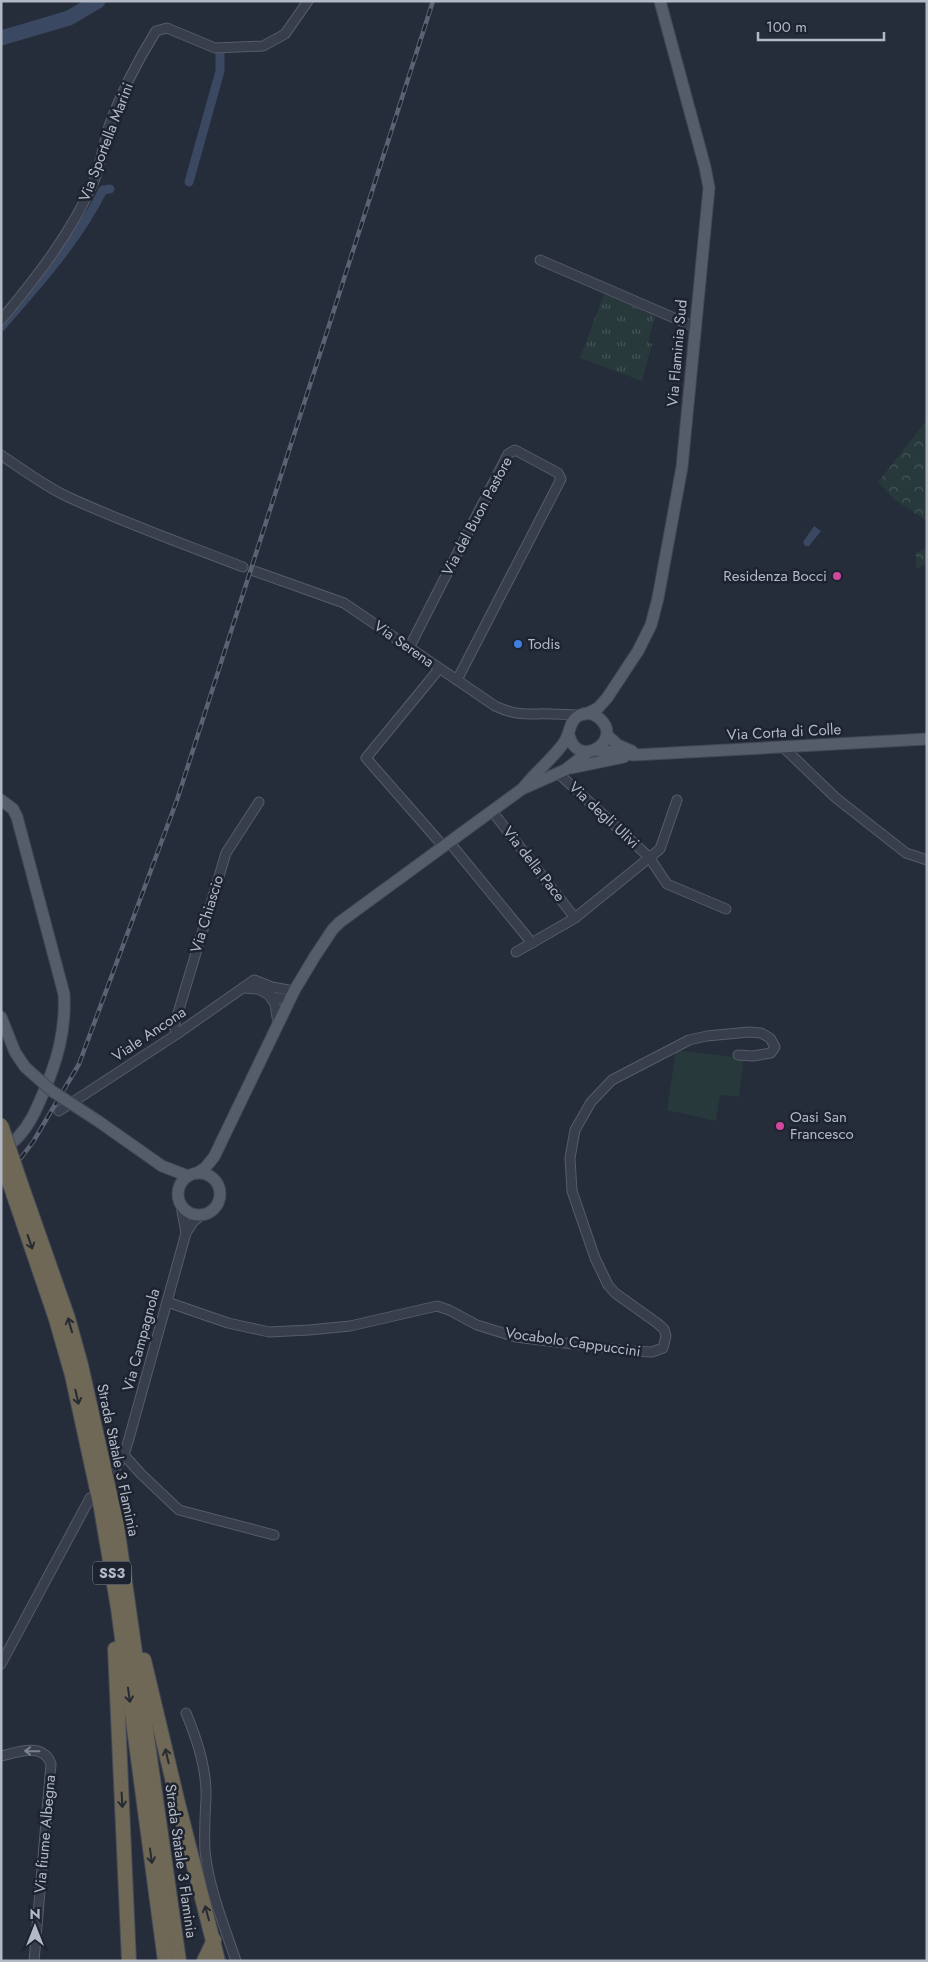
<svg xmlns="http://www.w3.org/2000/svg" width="928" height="1962" font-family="Jost,sans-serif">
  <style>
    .grass { fill: url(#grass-tufts) }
    .forest { fill: url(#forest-crowns) }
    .garden { fill: #28393c }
    .water { fill: #3b4862 }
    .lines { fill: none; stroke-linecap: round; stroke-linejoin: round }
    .canal { stroke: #3b4862; stroke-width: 9 }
    .river { stroke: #3b4862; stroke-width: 15 }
    .minor-casing { stroke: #565c68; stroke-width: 11 }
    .major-casing { stroke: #414753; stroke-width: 13 }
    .highway-casing { stroke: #434955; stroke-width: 16 }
    .minor { stroke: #383e4b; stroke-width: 9 }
    .major { stroke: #565d6a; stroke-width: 11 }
    .highway { stroke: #706856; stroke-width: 14 }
    .rail-casing { stroke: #5b6271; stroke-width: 4.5 }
    .rail { stroke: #1d232f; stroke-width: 2.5; stroke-dasharray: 8; stroke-linecap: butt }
    .major-bridge-casing { stroke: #414753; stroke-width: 13; stroke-linecap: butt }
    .highway-bridge-casing { stroke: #434955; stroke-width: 16; stroke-linecap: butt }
    .major-bridge { stroke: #565d6a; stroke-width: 11 }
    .highway-bridge { stroke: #706856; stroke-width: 14 }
    .oneway { stroke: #252a33 }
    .oneway2 { stroke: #7c828f }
    .hotel-dot { fill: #d1479c; stroke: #1d232f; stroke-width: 2 }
    .shop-dot { fill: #3f7fe0; stroke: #1d232f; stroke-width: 2 }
    .labels { text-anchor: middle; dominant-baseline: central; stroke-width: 5; stroke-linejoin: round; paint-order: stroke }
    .shield { fill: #1d232f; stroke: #878c99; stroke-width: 1 }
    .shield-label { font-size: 14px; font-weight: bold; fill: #b4b9c6 }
    .street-label { font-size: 15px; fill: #b4b9c6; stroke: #1d232f }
    .poi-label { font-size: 15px; fill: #b4b9c6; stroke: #1d232f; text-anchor: start }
  </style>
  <defs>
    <pattern id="grass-tufts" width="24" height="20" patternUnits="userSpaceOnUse" patternTransform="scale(1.25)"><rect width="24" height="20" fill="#28393c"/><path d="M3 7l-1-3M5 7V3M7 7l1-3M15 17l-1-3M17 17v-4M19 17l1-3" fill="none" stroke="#455457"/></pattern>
    <pattern id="forest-crowns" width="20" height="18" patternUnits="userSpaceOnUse" patternTransform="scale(1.25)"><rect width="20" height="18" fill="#28393c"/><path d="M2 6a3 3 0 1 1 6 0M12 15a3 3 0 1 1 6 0" fill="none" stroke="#455457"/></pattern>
  </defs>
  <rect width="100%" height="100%" fill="#252c3a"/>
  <polygon class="grass" points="604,294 655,316 648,342 652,344 642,381 580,358"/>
  <g class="forest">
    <polygon points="927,420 927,521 895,500 878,482"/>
    <polygon points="927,547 927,563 916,569 916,553"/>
  </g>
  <polygon class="garden" points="676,1050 744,1058 739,1097 720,1095 716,1121 667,1110"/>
  <polygon class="water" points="814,526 821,531 809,546 805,546 803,542"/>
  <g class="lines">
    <g class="canal">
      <polyline points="189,182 220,71 220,53"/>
      <path d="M 1,327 C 38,285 78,240 103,190 L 110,189"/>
    </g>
    <polyline class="river" points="1,38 69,18 98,1"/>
    <g class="minor-casing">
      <g id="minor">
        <polyline points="540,260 695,327"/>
        <path d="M 1,320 C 36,278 72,232 94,181 C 101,164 103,144 109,126 C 121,93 138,60 156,31 L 167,28 L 215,48 L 263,46 L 285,34 L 308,1"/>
        <path d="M 1,455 C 22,469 43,485 66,496 C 124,523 184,544 243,567"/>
        <path d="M 254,571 L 344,603 L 495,706 C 519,717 528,713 553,714 C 562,714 571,715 580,715"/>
        <polyline points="409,648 508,454 515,450 558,473 561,479 457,680"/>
        <polyline points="439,669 366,758 444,847"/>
        <polyline points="783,747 836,798 906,853 927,860"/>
        <polyline points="559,774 649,857 667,884 726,909"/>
        <polyline points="492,811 575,918"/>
        <polyline points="450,843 532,943"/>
        <polyline points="516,952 575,918 660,849 677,800"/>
        <polyline points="243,988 258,989 273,997 289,1000"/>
        <polyline points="269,995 275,1004 278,1023"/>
        <polyline points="177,1034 174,1026 226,853 259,802"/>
        <polyline points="59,1111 177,1034 254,980 272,987 294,991"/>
        <polyline points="181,1206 186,1233"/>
        <polyline points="167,1302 228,1323 269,1332 309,1330 350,1326 437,1306 449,1310 477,1325 516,1337 629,1351 652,1352 663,1348 666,1336 664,1329 657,1323 615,1293 608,1285 595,1258 572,1191 570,1158 575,1130 591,1102 612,1080 689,1040 707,1036 749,1032 761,1033 770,1038 775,1047 771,1053 753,1056 738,1055"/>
        <polyline points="124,1455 141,1474 179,1510 274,1535"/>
        <polyline points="113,1472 124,1455 128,1442 186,1233 193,1222 202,1215"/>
        <polyline points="1,1664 90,1498"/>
        <path d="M 186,1713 C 197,1739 207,1770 206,1798 C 205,1816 204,1833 205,1851 C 209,1889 224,1925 236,1961"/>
        <path d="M 1,1756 C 18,1752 43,1742 51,1764 L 34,1961"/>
      </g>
    </g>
    <g class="major-casing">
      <g id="major">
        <polyline points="586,714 598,708 607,698 638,651 651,625 658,598 682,467 709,188 705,167 660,1"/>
        <polyline points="607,735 618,745 632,751"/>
        <polyline points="596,750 634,755 927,739"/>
        <polyline points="571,768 624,757"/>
        <path d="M 524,787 C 536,771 554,758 565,741 C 571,731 569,718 583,714 C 589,712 596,715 600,719 C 624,740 578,771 569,735"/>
        <path d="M 1,800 L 13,809 L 17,817 L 64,994 C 66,1031 57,1062 42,1096 C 36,1110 30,1124 19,1136 C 14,1142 7,1146 1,1151"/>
        <polyline points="1,1017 15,1052 25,1067"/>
        <polyline points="98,1121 162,1166 188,1176"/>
        <circle cx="199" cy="1194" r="21"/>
        <polyline points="197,1173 205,1168 214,1157 294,991 315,956 333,929 340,922 522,789 565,770 588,752"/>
      </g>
    </g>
    <g class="highway-casing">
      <g id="highway">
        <polyline points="22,1187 68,1318 81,1365 117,1526 179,1961"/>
        <polyline points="14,1196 56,1319 72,1375 101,1508 118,1608 165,1961"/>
        <polyline points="115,1649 129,1961"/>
        <polyline points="144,1660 177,1799 218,1961"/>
        <polyline points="204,1961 214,1940"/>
      </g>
    </g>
    <use href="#minor" class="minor"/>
    <use href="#major" class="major"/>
    <use href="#highway" class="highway"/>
    <g class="rail-casing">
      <polyline id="rail" points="1,1184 33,1142 79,1064 177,800 433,1"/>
    </g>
    <use href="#rail" class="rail"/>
    <g class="major-bridge-casing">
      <polyline id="major-bridge" points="25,1067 52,1091 98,1121"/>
    </g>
    <g class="highway-bridge-casing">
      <g id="highway-bridge">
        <polyline points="1,1125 22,1187"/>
        <polyline points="1,1158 14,1196"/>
      </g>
    </g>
    <use href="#major-bridge" class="major-bridge"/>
    <use href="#highway-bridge" class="highway-bridge"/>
  </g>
  <defs><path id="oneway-shaft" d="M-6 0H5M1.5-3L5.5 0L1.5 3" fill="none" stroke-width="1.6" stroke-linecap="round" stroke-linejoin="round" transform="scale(1.25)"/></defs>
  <g class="oneway">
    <use href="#oneway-shaft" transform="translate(30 1242) rotate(71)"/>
    <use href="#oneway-shaft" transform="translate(70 1325) rotate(-106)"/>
    <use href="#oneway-shaft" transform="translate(77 1397) rotate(77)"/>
    <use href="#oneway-shaft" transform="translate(129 1695) rotate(82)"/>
    <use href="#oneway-shaft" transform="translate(167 1756) rotate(-103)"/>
    <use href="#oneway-shaft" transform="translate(122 1800) rotate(87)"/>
    <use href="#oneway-shaft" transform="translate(151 1856) rotate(82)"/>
    <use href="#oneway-shaft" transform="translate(207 1913) rotate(-105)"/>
  </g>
  <use class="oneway2" href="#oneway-shaft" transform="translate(32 1751) rotate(-179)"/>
  <g class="hotel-dot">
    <circle cx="837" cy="576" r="5"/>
    <circle cx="780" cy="1126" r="5"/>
  </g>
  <circle class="shop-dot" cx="518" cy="644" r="5"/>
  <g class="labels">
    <rect class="shield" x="93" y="1561.5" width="38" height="23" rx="4"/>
    <g class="shield-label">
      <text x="112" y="1573">SS3</text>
    </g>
    <g class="street-label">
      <text transform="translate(106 142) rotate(-69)">Via Sportella Marini</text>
      <text transform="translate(677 353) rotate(-85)">Via Flaminia Sud</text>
      <text transform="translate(477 516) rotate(-62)">Via del Buon Pastore</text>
      <text transform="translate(404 644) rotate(35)">Via Serena</text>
      <text transform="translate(784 732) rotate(-3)">Via Corta di Colle</text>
      <text transform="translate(604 815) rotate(43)">Via degli Ulivi</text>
      <text transform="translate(534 864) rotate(52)">Via della Pace</text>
      <text transform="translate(207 914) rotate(-73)">Via Chiascio</text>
      <text transform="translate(149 1034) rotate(-34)">Viale Ancona</text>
      <text transform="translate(141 1340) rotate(-75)">Via Campagnola</text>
      <text transform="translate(573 1342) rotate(8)">Vocabolo Cappuccini</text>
      <text transform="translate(118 1460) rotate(78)">Strada Statale 3 Flaminia</text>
      <text transform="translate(45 1834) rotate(-85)">Via fiume Albegna</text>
      <text transform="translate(181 1861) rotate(82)">Strada Statale 3 Flaminia</text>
    </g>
    <g class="poi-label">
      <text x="827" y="576" text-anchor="end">Residenza Bocci</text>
      <text x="528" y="644">Todis</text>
      <text x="790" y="1117">Oasi San<tspan x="790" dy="17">Francesco</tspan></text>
    </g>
  </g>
  <rect width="928" height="1962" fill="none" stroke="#b4b9c6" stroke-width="5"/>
  <g transform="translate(35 1927)" stroke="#1d232f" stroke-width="4" paint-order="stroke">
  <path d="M0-4L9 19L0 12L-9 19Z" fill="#b4b9c6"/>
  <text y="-8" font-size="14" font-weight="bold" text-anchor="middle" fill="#b4b9c6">N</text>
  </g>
  <path d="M758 32v8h126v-8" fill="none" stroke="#b4b9c6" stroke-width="2.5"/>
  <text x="766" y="32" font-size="15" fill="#b4b9c6" stroke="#1d232f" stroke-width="4" paint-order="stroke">100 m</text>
</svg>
